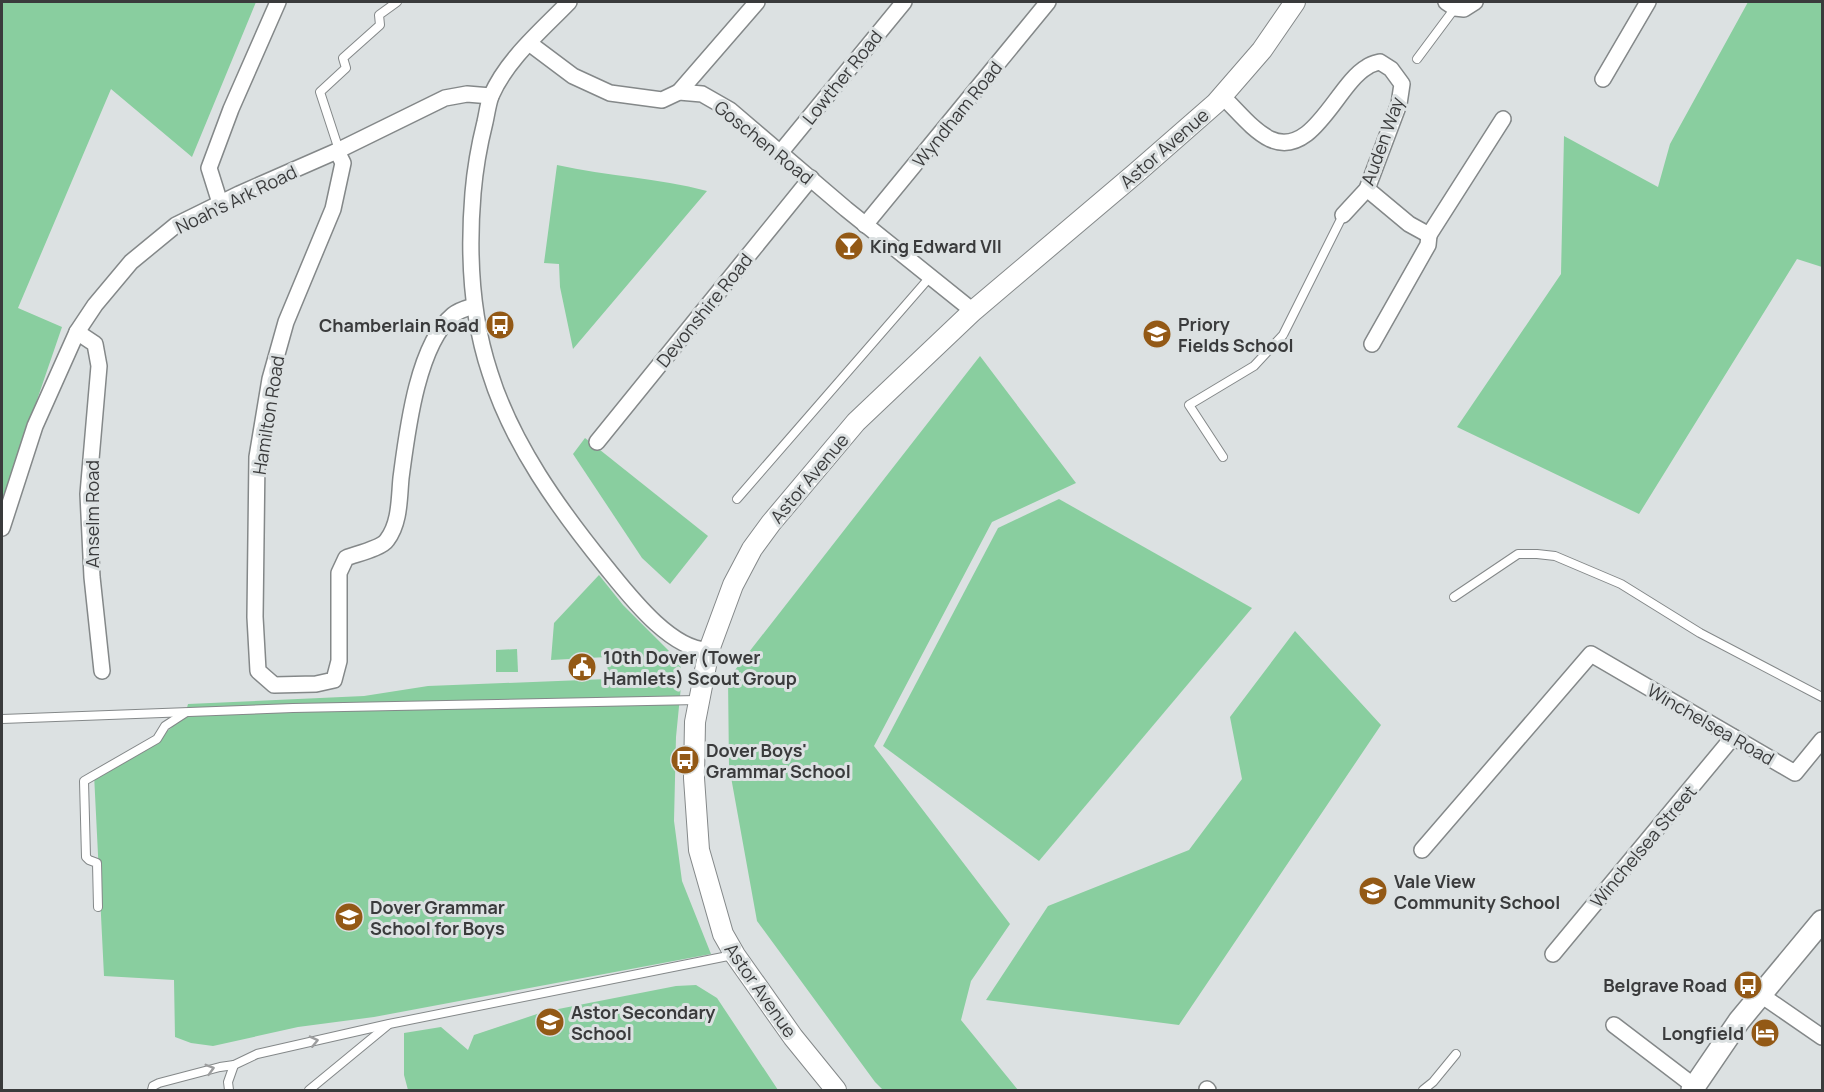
<svg xmlns="http://www.w3.org/2000/svg" width="1824" height="1092" font-family="Manrope,sans-serif">
  <style>
    .green { fill: #89ce9f }
    .lines { fill: none; stroke-linecap: round; stroke-linejoin: round }
    .service-casing { stroke: #848889; stroke-width: 10 }
    .minor-casing { stroke: #848889; stroke-width: 18 }
    .tertiary-casing { stroke: #848889; stroke-width: 22 }
    .secondary-casing { stroke: #848889; stroke-width: 24 }
    .service { stroke: #fff; stroke-width: 8 }
    .minor { stroke: #fff; stroke-width: 15 }
    .tertiary { stroke: #fff; stroke-width: 20 }
    .secondary { stroke: #fff; stroke-width: 21 }
    .oneway { stroke: #9c9d9e }
    .labels { text-anchor: middle; dominant-baseline: central; stroke-width: 6; stroke-linejoin: round; paint-order: stroke }
    .street-label { font-size: 18px; fill: #3a3b3c; stroke: #dce1e2 }
    .poi-label { font-size: 18px; font-weight: bold; fill: #3a3b3c; stroke: #dce1e2; text-anchor: start }
  </style>
  <rect width="100%" height="100%" fill="#dce1e2"/>
  <g class="green">
    <polygon points="2,2 256,2 192,157 111,89 18,308 62,327 2,502"/>
    <polygon points="1748,2 1822,2 1822,267 1797,259 1639,514 1457,427 1561,274 1564,136 1658,187 1670,144"/>
    <path d="M 557,165 C 607,176 658,178 707,191 L 573,349 L 560,287 L 559,264 L 544,263 Z"/>
    <polygon points="980,356 1076,483 992,522 874,746 1010,924 971,981 961,1020 1018,1090 883,1090 875,1082 757,921 729,766 728,679"/>
    <polygon points="585,438 708,536 670,584 642,558 573,454"/>
    <polygon points="1059,499 1252,608 1039,861 883,746 998,528"/>
    <path d="M 599,575 L 623,605 L 674,656 L 680,664 L 682,676 L 676,737 L 674,821 L 682,881 L 711,954 L 374,1017 L 298,1027 L 213,1046 L 191,1043 L 175,1037 L 174,980 L 104,976 L 94,774 C 117,761 184,731 188,704 L 364,696 L 428,686 L 608,679 L 607,657 L 551,660 L 554,623 Z"/>
    <polygon points="1295,631 1381,725 1179,1025 986,1000 1048,906 1189,850 1242,779 1230,717"/>
    <polygon points="517,649 518,672 496,672 496,650"/>
    <polygon points="696,985 717,998 778,1090 408,1090 404,1075 404,1033 441,1027 468,1050 474,1035 543,1012 676,986"/>
  </g>
  <g class="lines">
    <g class="service-casing">
      <g id="service">
        <polyline points="1417,59 1455,8"/>
        <polyline points="339,150 320,92 346,68 343,58 380,25 379,15 397,2"/>
        <polyline points="1223,457 1189,405 1254,366 1283,335 1343,215"/>
        <polyline points="737,499 930,277"/>
        <polyline points="1454,597 1518,554 1537,554 1555,556 1621,584 1700,633 1822,697"/>
        <polyline points="2,719 293,708 698,700"/>
        <polyline points="98,907 97,863 89,860 86,857 84,781 157,739 165,726 185,713"/>
        <polyline points="152,1090 153,1086 159,1083 220,1067 234,1065"/>
        <polyline points="229,1090 228,1082 234,1065 257,1054 389,1024 733,955"/>
        <polyline points="309,1090 388,1025"/>
        <polyline points="1423,1090 1433,1082 1456,1054"/>
      </g>
    </g>
    <g class="minor-casing">
      <g id="minor">
        <path d="M 569,2 C 542,30 507,59 491,96 C 488,104 487,113 485,122 C 479,146 475,169 473,193 C 468,253 471,316 490,373 C 512,444 559,509 606,567 C 628,594 671,651 709,650"/>
        <polyline points="1446,2 1455,8 1464,9 1475,2"/>
        <polyline points="529,43 573,76 610,93 662,100 679,92 702,94 730,110 846,209 973,311"/>
        <polyline points="1603,79 1648,2"/>
        <polyline points="679,92 757,2"/>
        <path d="M 1222,96 C 1237,110 1252,130 1270,139 C 1313,159 1337,84 1367,67 C 1371,64 1376,63 1380,62 L 1391,69 L 1402,84 L 1399,104 L 1367,189 L 1343,215"/>
        <path d="M 337,151 L 343,163 L 333,209 L 286,322 L 270,379 L 257,457 L 255,617 L 258,671 L 274,685 L 316,684 L 334,680 L 339,661 L 339,573 L 346,558 C 356,554 382,548 387,540 C 400,523 399,499 401,478 C 407,433 417,345 453,315 C 459,310 467,308 474,306"/>
        <polyline points="780,153 904,2"/>
        <polyline points="1367,189 1409,224 1429,235 1503,119"/>
        <polyline points="220,203 209,168 231,109 278,2"/>
        <polyline points="865,225 1048,2"/>
        <polyline points="77,332 95,344 99,366 88,494 92,577 102,671"/>
        <polyline points="1372,344 1428,245 1429,235"/>
        <polyline points="597,442 811,178"/>
        <polyline points="2,528 35,426 77,332 95,305 131,262 176,225 239,194 337,151 445,98 467,94 491,96"/>
        <polyline points="1422,850 1591,654 1795,773 1822,740"/>
        <polyline points="1553,954 1733,737"/>
        <polyline points="1761,995 1822,1037"/>
        <polyline points="1614,1025 1694,1086"/>
        <polyline points="1207,1089 1208,1090"/>
      </g>
    </g>
    <g class="tertiary-casing">
      <polyline id="tertiary" points="836,1090 793,1037 735,955 723,934 699,850 694,778 695,722 709,650 733,585 752,549 771,523 856,422 973,311 1136,173 1216,103 1262,50 1295,2"/>
    </g>
    <g class="secondary-casing">
      <polyline id="secondary" points="1692,1090 1739,1021 1822,921"/>
    </g>
    <use href="#service" class="service"/>
    <use href="#minor" class="minor"/>
    <use href="#tertiary" class="tertiary"/>
    <use href="#secondary" class="secondary"/>
  </g>
  <defs><path id="oneway-chevron" d="M-2-3.5L2.5 0L-2 3.5" fill="none" stroke-width="1.6" stroke-linecap="round" stroke-linejoin="round" transform="scale(1.5)"/></defs>
  <g class="oneway">
    <use href="#oneway-chevron" transform="translate(314 1041) rotate(-13)"/>
    <use href="#oneway-chevron" transform="translate(210 1069) rotate(-16)"/>
  </g>
  <defs>
    <g id="bar-disc" transform="scale(1.5)"><circle r="9.5" fill="#935916" stroke="#dce1e2"/><path d="M-6-5H6L.8 .8V4.5H3.5V6h-7V4.5H-.8V.8Z" fill="#fff"/></g>
    <g id="bus-disc" transform="scale(1.5)"><circle r="9.5" fill="#935916" stroke="#dce1e2"/><path d="M-5-6H5V4H4V6H2V4H-2V6H-4V4H-5ZM-3.5-4V0h7V-4ZM-3.5 1.2v1.5H-2V1.2ZM2 1.2v1.5H3.5V1.2Z" fill="#fff"/></g>
    <g id="school-disc" transform="scale(1.5)"><circle r="9.5" fill="#935916" stroke="#dce1e2"/><path d="M0-5L7-2L0 1L-7-2ZM-4 1L0 2.5L4 1V4Q0 6-4 4Z" fill="#fff"/></g>
    <g id="civic-disc" transform="scale(1.5)"><circle r="9.5" fill="#935916" stroke="#dce1e2"/><path d="M-.6-6.5H3V-4.5H.6V-3L4-1V1h2V6H-6V1h2V-1L-.6-3ZM-1.2 2.5V6h2.4V2.5Z" fill="#fff"/></g>
    <g id="hotel-disc" transform="scale(1.5)"><circle r="9.5" fill="#935916" stroke="#dce1e2"/><path d="M-6-4.5h1.5V1H6V5H4.5V3h-9V5H-6ZM-4 0a1.8 1.8 0 1 1 3.6 0ZM.5 0V-2.5h3Q6-2.5 6 0Z" fill="#fff"/></g>
  </defs>
  <g fill-rule="evenodd">
    <use href="#bar-disc" x="849" y="246"/>
    <use href="#bus-disc" x="500" y="325"/>
    <use href="#school-disc" x="1157" y="334"/>
    <use href="#civic-disc" x="582" y="667"/>
    <use href="#bus-disc" x="685" y="760"/>
    <use href="#school-disc" x="1373" y="891"/>
    <use href="#school-disc" x="349" y="917"/>
    <use href="#bus-disc" x="1748" y="985"/>
    <use href="#school-disc" x="550" y="1022"/>
    <use href="#hotel-disc" x="1765" y="1033"/>
  </g>
  <g class="labels">
    <g class="street-label">
      <text transform="translate(842 77) rotate(-51)">Lowther Road</text>
      <text transform="translate(957 114) rotate(-51)">Wyndham Road</text>
      <text transform="translate(1382 141) rotate(-70)">Auden Way</text>
      <text transform="translate(764 142) rotate(39)">Goschen Road</text>
      <text transform="translate(1164 148) rotate(-41)">Astor Avenue</text>
      <text transform="translate(236 199) rotate(-26)">Noah's Ark Road</text>
      <text transform="translate(704 310) rotate(-51)">Devonshire Road</text>
      <text transform="translate(268 415) rotate(-81)">Hamilton Road</text>
      <text transform="translate(809 478) rotate(-50)">Astor Avenue</text>
      <text transform="translate(92 514) rotate(-90)">Anselm Road</text>
      <text transform="translate(1711 724) rotate(30)">Winchelsea Road</text>
      <text transform="translate(1643 846) rotate(-50)">Winchelsea Street</text>
      <text transform="translate(761 990) rotate(55)">Astor Avenue</text>
    </g>
    <g class="poi-label">
      <text x="870" y="246">King Edward VII</text>
      <text x="1178" y="324">Priory<tspan x="1178" dy="21">Fields School</tspan></text>
      <text x="479" y="325" text-anchor="end">Chamberlain Road</text>
      <text x="603" y="657">10th Dover (Tower<tspan x="603" dy="21">Hamlets) Scout Group</tspan></text>
      <text x="706" y="750">Dover Boys'<tspan x="706" dy="21">Grammar School</tspan></text>
      <text x="1394" y="881">Vale View<tspan x="1394" dy="21">Community School</tspan></text>
      <text x="370" y="907">Dover Grammar<tspan x="370" dy="21">School for Boys</tspan></text>
      <text x="1727" y="985" text-anchor="end">Belgrave Road</text>
      <text x="571" y="1012">Astor Secondary<tspan x="571" dy="21">School</tspan></text>
      <text x="1744" y="1033" text-anchor="end">Longfield</text>
    </g>
  </g>
  <rect width="1824" height="1092" fill="none" stroke="#3a3b3c" stroke-width="6"/>
</svg>
